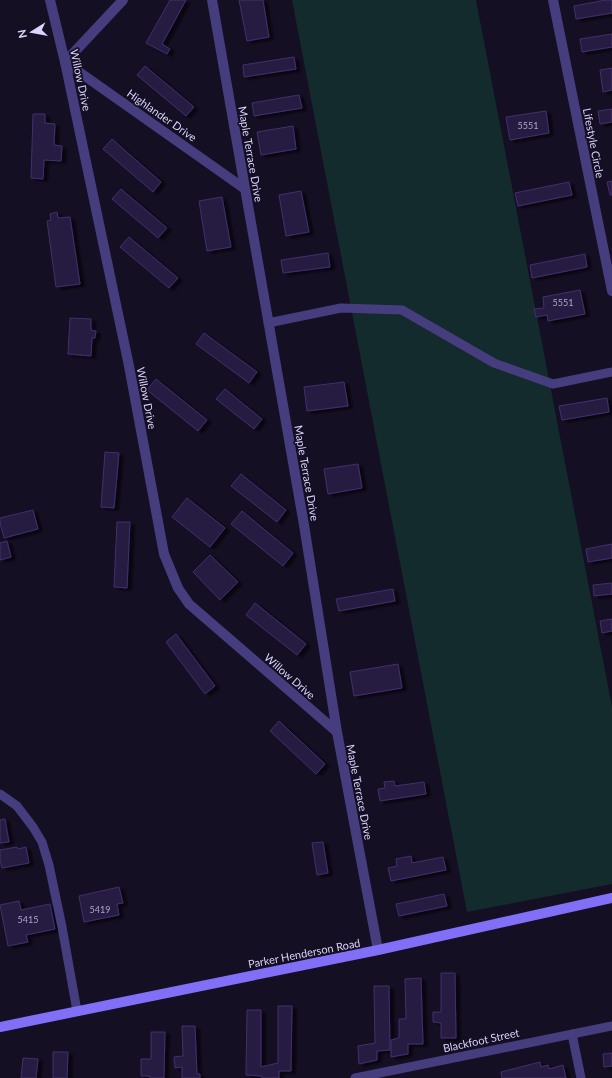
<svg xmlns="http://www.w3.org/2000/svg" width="612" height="1078" font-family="Lato,sans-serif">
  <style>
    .green { fill: #132b2d }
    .building { fill: #281c43; stroke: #422f6e; filter: url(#shadow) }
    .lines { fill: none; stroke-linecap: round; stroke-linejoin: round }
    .lane { stroke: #463d7f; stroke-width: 9 }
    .street { stroke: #463d7f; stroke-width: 10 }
    .secondary { stroke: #816ff8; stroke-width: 10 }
    .labels { text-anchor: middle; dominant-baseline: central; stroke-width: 3.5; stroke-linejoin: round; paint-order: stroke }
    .number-label { font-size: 9px; fill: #afa5ce }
    .street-label { font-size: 11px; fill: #dcd3fd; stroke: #150f23 }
  </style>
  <defs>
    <filter id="shadow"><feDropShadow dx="4.5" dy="2.5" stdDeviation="1" flood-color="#0009"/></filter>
  </defs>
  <rect width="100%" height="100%" fill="#150f23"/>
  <polygon class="green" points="292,0 476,0 612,707 612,884 467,912"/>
  <g class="building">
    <polygon points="170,0 186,0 162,44 170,49 167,54 146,43"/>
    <polygon points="239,0 263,0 269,37 247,41"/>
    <polygon points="606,0 612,0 612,13 576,19 574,6"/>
    <polygon points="612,34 612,47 582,52 580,39"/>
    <polygon points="294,57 296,69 244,77 243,65"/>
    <polygon points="145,66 194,107 186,116 137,75"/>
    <polygon points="612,68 612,90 603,92 600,70"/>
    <polygon points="299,95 302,108 254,116 252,103"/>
    <polygon points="612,109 612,122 600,124 598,111"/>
    <polygon points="546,111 549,133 510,140 506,117"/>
    <polygon points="33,114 45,114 45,123 55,124 54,145 62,146 61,161 44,160 43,179 31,178"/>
    <polygon points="293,126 296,149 261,155 257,132"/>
    <polygon points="112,139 161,182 153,192 103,149"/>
    <polygon points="612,181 612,195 610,195 607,182"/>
    <polygon points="569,182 572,195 518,206 515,193"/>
    <polygon points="121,189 167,228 158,238 112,199"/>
    <polygon points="301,191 309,232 286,236 279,195"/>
    <polygon points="222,197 231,247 207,251 199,201"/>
    <polygon points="57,212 58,218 70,217 80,284 56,287 47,221 51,220 50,214"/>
    <polygon points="129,237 178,278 169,288 120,247"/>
    <polygon points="328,253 330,267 283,273 281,260"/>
    <polygon points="585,254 587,267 532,278 530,265"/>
    <polygon points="580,290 585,314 548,321 547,315 536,317 534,309 544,308 543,297"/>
    <polygon points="70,318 91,319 91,330 96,331 95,338 92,338 91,356 68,354"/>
    <polygon points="204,333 257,372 249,383 196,344"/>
    <polygon points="156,379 207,420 198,431 147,390"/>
    <polygon points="344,382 348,406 307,411 304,387"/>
    <polygon points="225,389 262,419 254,429 216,399"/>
    <polygon points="607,398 609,412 562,420 559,406"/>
    <polygon points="105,452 119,453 114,508 101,507"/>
    <polygon points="358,464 362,488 328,494 324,469"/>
    <polygon points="241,474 286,510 277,522 231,486"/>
    <polygon points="187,498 225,528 210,547 172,517"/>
    <polygon points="33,510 38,529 4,538 0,523 0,518"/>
    <polygon points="242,511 293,553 283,566 231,524"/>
    <polygon points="117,522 130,522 127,588 114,587"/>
    <polygon points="7,541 11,557 0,560 0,543"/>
    <polygon points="612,544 612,558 588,562 586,549"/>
    <polygon points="210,555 238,582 220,600 193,572"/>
    <polygon points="612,583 612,594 594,596 593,585"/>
    <polygon points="393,589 395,601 339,611 336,599"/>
    <polygon points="255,603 306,644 297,655 246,615"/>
    <polygon points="612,619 612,631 602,633 600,621"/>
    <polygon points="176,634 215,686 205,694 166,642"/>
    <polygon points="398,664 402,688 354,696 350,672"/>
    <polygon points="279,721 325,764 316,774 270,731"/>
    <polygon points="394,781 395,786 424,782 426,794 380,801 378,789 385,788 384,782"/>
    <polygon points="5,819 9,842 0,843 0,820"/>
    <polygon points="323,842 328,873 317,875 312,843"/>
    <polygon points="17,847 18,849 26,847 29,863 2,868 0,860 0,850"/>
    <polygon points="411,856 412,863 443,857 446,870 391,881 388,868 397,866 396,859"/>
    <polygon points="119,887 123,903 117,904 119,915 84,922 79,896"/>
    <polygon points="444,894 447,906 399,916 396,904"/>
    <polygon points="19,901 21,910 50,904 55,929 26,935 28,942 8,946 0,905"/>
    <polygon points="441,973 455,973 456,1038 441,1038 441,1023 433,1022 433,1012 441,1012"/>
    <polygon points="421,978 423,1044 408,1044 408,1054 391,1057 391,1040 399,1038 399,1019 406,1019 405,979"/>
    <polygon points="374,986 389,986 390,1050 377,1051 377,1060 359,1064 358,1046 375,1043"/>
    <polygon points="278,1006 292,1006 291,1071 279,1071 279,1078 262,1078 262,1076 246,1075 247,1010 261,1010 261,1067 278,1063"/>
    <polygon points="182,1026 195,1026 197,1074 200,1074 200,1078 182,1078 182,1067 175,1068 174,1057 183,1056"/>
    <polygon points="151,1032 165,1032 164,1078 150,1078 150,1076 141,1076 141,1059 151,1059"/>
    <polygon points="53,1052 68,1052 67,1078 53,1078"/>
    <polygon points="612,1053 612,1066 604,1067 603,1054"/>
    <polygon points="23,1058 38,1059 36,1078 21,1078"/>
    <polygon points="540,1062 541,1067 548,1065 549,1069 563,1065 566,1078 502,1078 501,1072"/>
  </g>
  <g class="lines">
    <g class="lane">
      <polyline points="268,323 341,308 402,310 494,363 553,384 612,372"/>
      <polyline points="0,794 17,806 33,827 42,842 49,865 62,927 77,1011"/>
      <polyline points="572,1034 581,1078"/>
      <polyline points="355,1078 612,1026"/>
    </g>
    <g class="street">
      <polyline points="50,0 65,62 129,366 164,554 178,588 189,604 337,732"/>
      <polyline points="123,0 65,62 245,189"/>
      <polyline points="212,0 304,525 337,732 378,950"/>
      <polyline points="553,0 612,291"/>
    </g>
    <polyline class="secondary" points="0,1027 378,950 612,898"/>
  </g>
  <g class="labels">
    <g class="number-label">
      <text x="528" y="125">5551</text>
      <text x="563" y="302">5551</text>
      <text x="100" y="909">5419</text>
      <text x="28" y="919">5415</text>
    </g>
    <g class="street-label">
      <text transform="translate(81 80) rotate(78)">Willow Drive</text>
      <text transform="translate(162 115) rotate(35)">Highlander Drive</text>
      <text transform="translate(594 143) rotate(79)">Lifestyle Circle</text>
      <text transform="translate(251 154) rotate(80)">Maple Terrace Drive</text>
      <text transform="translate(147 398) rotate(79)">Willow Drive</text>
      <text transform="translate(307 473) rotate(80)">Maple Terrace Drive</text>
      <text transform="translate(290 676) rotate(41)">Willow Drive</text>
      <text transform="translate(360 792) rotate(79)">Maple Terrace Drive</text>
      <text transform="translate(304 953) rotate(-11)">Parker Henderson Road</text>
      <text transform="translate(481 1040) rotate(-12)">Blackfoot Street</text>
    </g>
  </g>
  <g transform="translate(32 32) rotate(259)" stroke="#150f23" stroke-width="3" paint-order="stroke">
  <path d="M0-3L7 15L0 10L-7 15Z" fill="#dcd3fd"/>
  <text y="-6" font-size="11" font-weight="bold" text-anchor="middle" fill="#dcd3fd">N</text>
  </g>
</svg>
